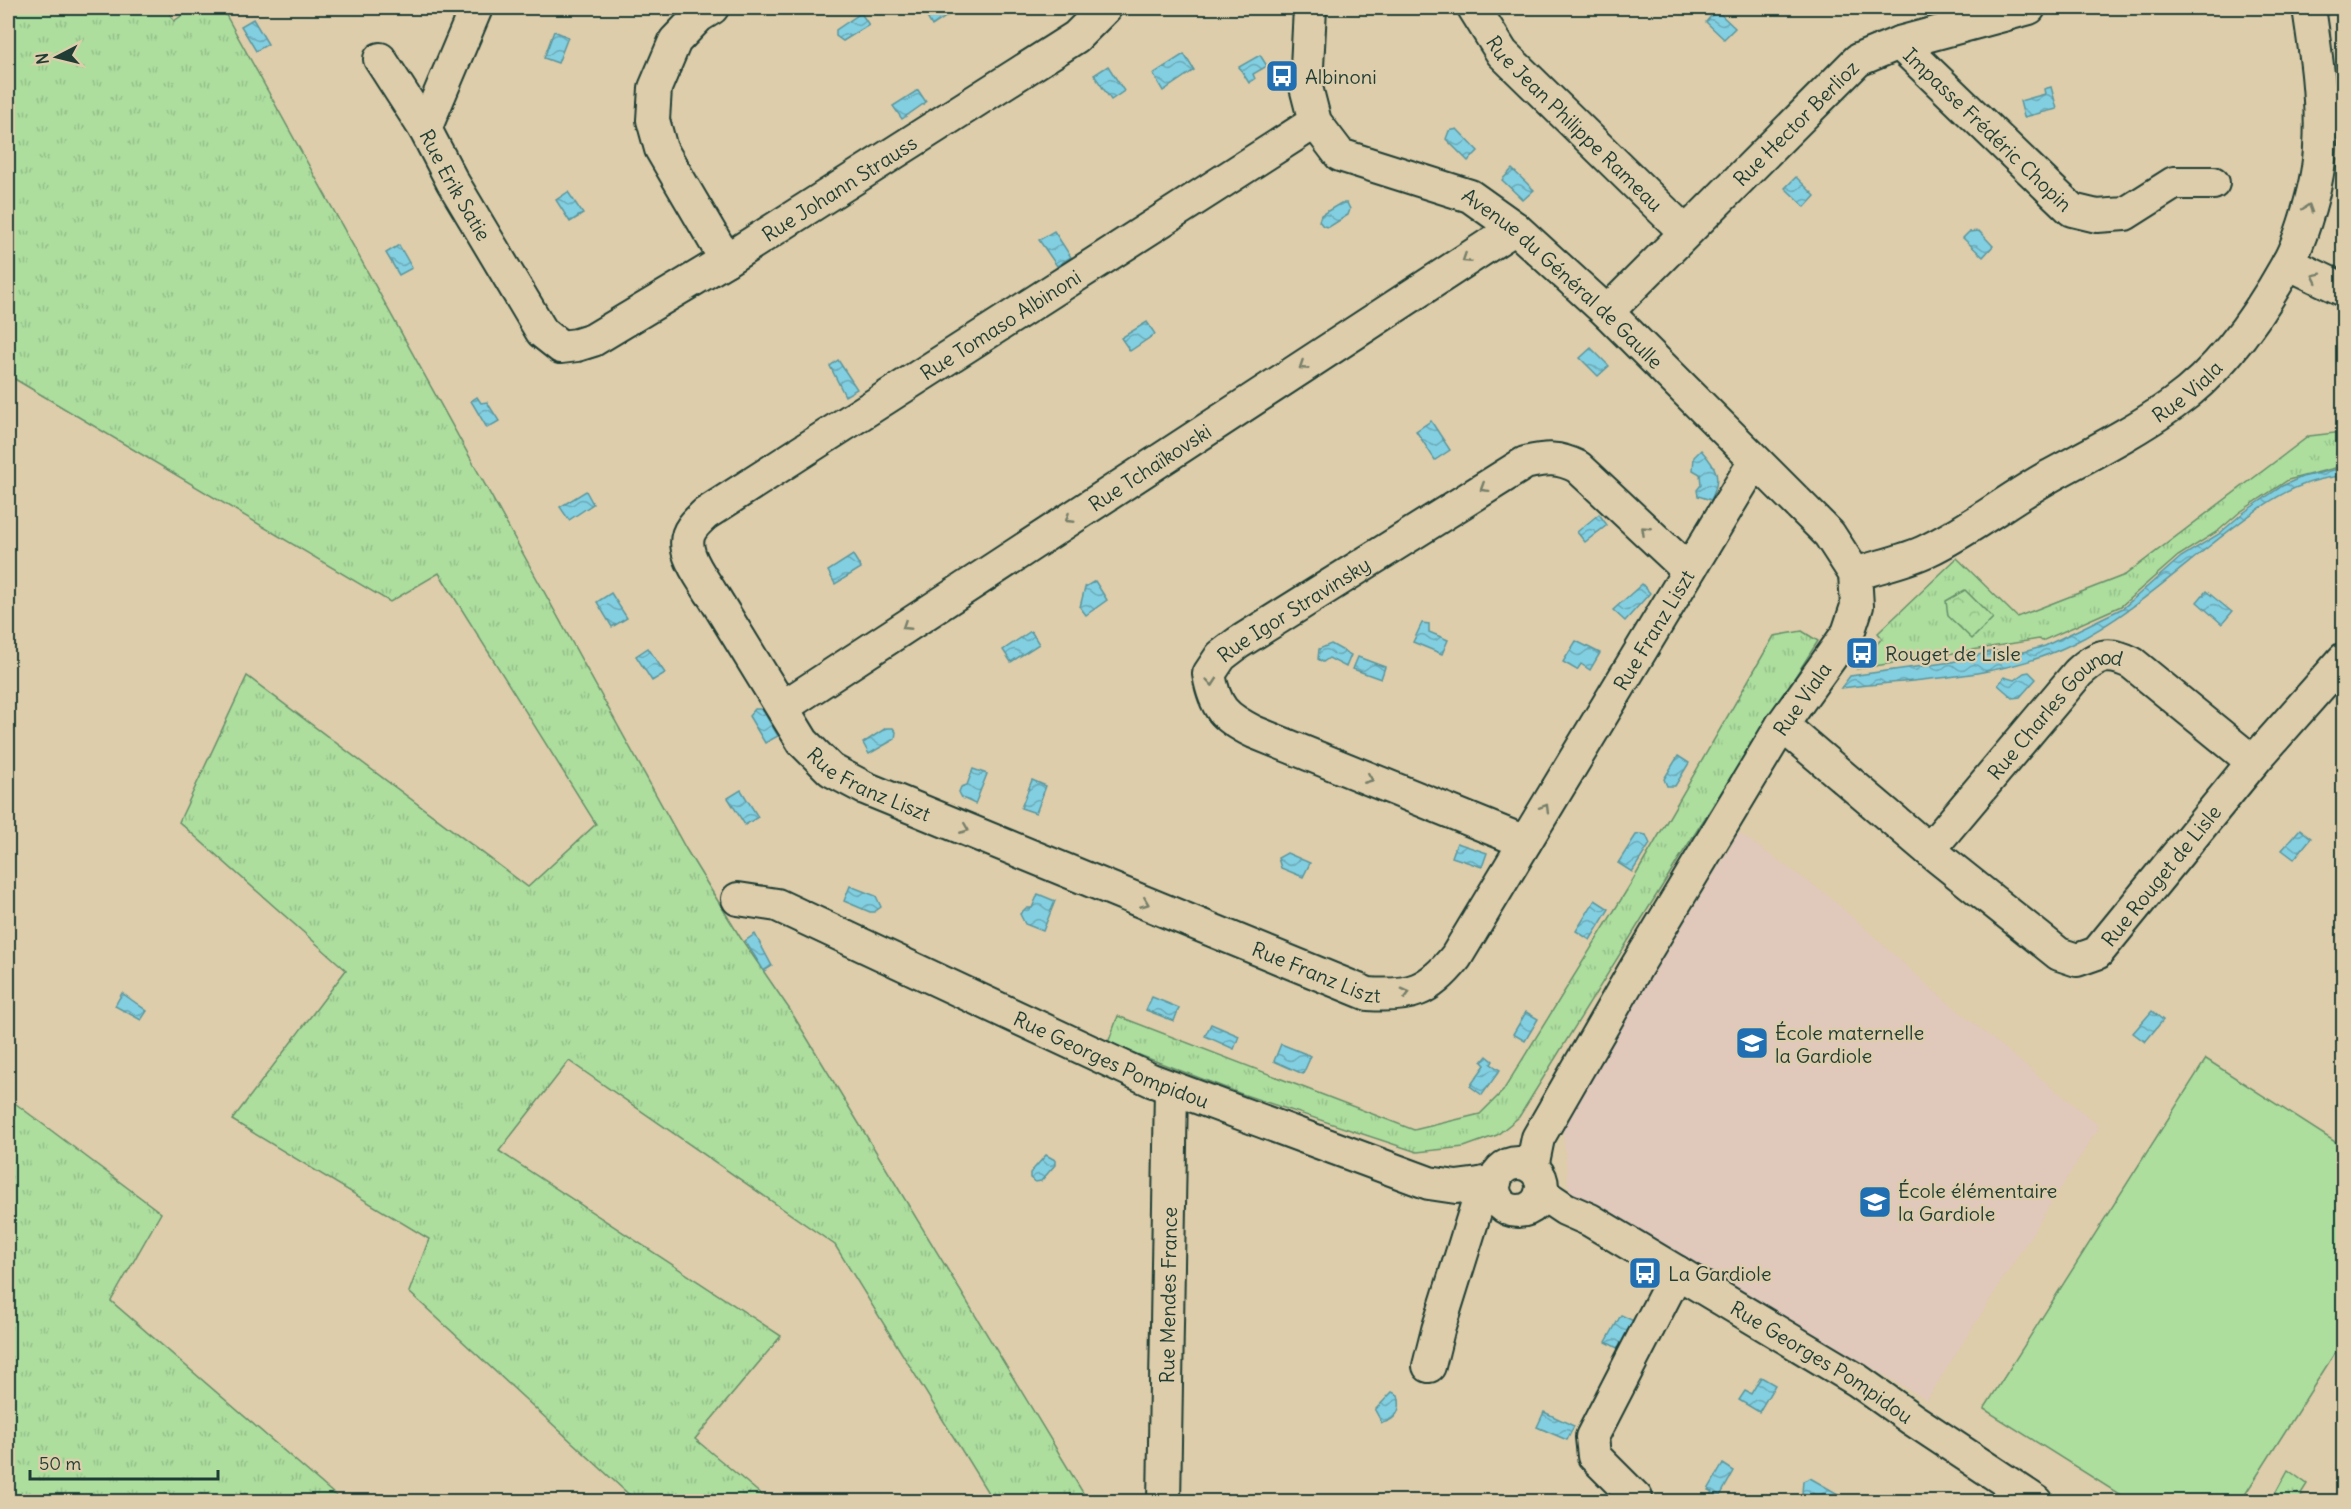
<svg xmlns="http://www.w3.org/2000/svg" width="2351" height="1509" font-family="Delius,sans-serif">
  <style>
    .built { fill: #e0c8ba }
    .grass { fill: url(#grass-tufts); stroke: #668e69; stroke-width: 1.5 }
    .park { fill: url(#park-crowns); stroke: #668e69; stroke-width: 1.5 }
    .garden { fill: #adde9e; stroke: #668e69; stroke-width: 1.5 }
    .water { fill: url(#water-waves); stroke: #5a959c; stroke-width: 1.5 }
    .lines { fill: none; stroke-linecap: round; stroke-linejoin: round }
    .minor-casing { stroke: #1f3d34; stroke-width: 36 }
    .minor { stroke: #decdaa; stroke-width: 32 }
    .oneway { stroke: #757e69 }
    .labels { text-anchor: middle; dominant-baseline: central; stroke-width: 4.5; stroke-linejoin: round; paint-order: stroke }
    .poi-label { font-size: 20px; fill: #1f3d34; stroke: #decdaa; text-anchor: start }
    .street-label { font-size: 20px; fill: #1f3d34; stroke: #decdaa }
  </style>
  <defs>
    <pattern id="grass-tufts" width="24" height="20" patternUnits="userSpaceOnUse" patternTransform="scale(1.5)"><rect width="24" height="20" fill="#adde9e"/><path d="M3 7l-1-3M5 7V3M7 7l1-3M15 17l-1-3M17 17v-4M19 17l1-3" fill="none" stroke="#94bf89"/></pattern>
    <pattern id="park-crowns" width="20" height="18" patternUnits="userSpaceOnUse" patternTransform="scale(1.5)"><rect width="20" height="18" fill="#adde9e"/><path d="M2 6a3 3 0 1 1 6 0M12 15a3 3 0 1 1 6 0" fill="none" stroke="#94bf89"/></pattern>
    <pattern id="water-waves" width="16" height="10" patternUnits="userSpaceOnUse" patternTransform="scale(1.5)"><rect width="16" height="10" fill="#82cfe1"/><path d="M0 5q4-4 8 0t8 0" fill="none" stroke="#6aa9b7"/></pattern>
  </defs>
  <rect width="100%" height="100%" fill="#decdaa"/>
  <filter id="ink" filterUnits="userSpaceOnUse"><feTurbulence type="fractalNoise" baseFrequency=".0167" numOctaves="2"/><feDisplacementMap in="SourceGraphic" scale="12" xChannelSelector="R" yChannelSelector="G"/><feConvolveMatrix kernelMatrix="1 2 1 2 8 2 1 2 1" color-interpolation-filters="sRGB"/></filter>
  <g filter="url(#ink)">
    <polygon class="built" points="1739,833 1829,896 1938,994 2100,1126 1927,1400 1677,1253 1569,1192 1562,1122"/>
    <g class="grass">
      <polygon points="8,8 166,8 174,21 193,8 222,8 686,849 740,937 790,1010 1088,1501 993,1501 835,1245 569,1061 499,1151 781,1336 695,1439 769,1501 636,1501 409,1292 429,1239 232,1120 346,970 179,822 247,676 528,887 596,824 439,573 390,602 8,375"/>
      <polygon points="2343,432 2343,466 2288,480 2240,512 2218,531 2178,556 2121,606 2042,641 2039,639 1857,669 1882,638 1878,633 1957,558 2017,617 2125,575 2309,436"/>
      <polygon points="1802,631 1818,641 1680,857 1519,1117 1497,1135 1464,1147 1417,1152 1239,1093 1108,1043 1118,1016 1414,1130 1480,1114 1503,1091 1630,885 1774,636"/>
      <polygon points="8,1098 161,1213 111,1301 342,1501 8,1501"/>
      <polygon points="2288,1470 2307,1484 2300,1495 2309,1501 2271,1501"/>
    </g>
    <polygon class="park" points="1965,590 1993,618 1972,639 1948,616 1946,601"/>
    <polygon class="garden" points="2206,1059 2343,1147 2343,1340 2241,1501 2130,1501 1984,1409"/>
    <g class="water">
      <polygon points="934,8 957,8 958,9 932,26 925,14"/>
      <polygon points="1716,10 1735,28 1724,39 1706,22"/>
      <polygon points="861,13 869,25 843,41 836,36 836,30"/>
      <polygon points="253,19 268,44 256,51 241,26"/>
      <polygon points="554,31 568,37 558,63 544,58"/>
      <polygon points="1184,54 1194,70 1163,91 1153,74"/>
      <polygon points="1260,55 1267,66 1253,74 1255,79 1249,83 1239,67"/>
      <polygon points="1108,66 1124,91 1111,100 1094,75"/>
      <polygon points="2051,87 2057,109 2024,117 2020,101 2045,94 2044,89"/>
      <polygon points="918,90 926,102 902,119 893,106"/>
      <polygon points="1457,129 1478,151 1468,161 1446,139 1449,131"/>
      <polygon points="1512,169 1534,190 1523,200 1502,180"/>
      <polygon points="1796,177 1815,196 1805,207 1785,188"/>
      <polygon points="568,192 583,214 570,222 556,200"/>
      <polygon points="1341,203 1347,203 1350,209 1348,215 1329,227 1323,226 1319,221 1321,215"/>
      <polygon points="1054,231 1071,257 1057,266 1039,240"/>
      <polygon points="1979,231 1993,246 1983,257 1963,238 1969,232"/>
      <polygon points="399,245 412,268 399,275 386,253"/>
      <polygon points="1147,322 1155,334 1130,351 1121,338"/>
      <polygon points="1591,348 1609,366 1598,376 1580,358"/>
      <polygon points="838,360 857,389 845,396 830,366"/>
      <polygon points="477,397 481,403 487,402 499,421 487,428 471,401"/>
      <polygon points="1431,421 1450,450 1435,460 1416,431"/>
      <path d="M 1701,450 C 1717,468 1722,477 1711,500 L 1698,496 L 1697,490 L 1701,485 L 1700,474 L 1693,470 L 1694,457 Z"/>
      <path d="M 2343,468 L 2343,476 C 2291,479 2252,513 2212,544 C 2169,578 2122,620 2072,644 C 2002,679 1917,679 1841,688 L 1850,676 L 1952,662 L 1993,651 L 2024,652 L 2045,646 L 2123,608 L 2181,557 L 2219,534 L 2243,513 L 2282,486 L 2302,477 Z"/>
      <polygon points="586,491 593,504 569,520 560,507"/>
      <polygon points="1599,514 1607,525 1585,542 1577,532"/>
      <polygon points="853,555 861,568 835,584 828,571"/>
      <polygon points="1095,581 1107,600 1086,615 1080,607 1085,587"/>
      <polygon points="1642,584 1650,593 1625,621 1613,610"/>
      <polygon points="2206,591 2232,612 2222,624 2197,602"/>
      <polygon points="611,593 627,618 612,627 597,602"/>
      <polygon points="1422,623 1429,624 1429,632 1448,640 1442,654 1413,642"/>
      <polygon points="1031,631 1039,644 1011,662 1003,650"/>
      <polygon points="1576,641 1600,653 1590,670 1581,664 1577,670 1563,662"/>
      <polygon points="1331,644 1351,655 1346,667 1329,658 1323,662 1318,659 1319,649"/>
      <polygon points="648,648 665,673 652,681 636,656"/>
      <polygon points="1358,657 1385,667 1381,679 1353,669"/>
      <polygon points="2029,672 2036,679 2020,697 2013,698 1998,685 2004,677 2014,680 2024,673"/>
      <polygon points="755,709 760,709 764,712 778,736 765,743 749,716"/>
      <polygon points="886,728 893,728 896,732 895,739 869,754 863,743"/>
      <polygon points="1678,756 1689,763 1675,786 1667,786 1664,779"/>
      <polygon points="973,769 987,774 975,804 962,798 959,792 961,787 967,785"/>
      <polygon points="1032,780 1046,786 1036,813 1021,808"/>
      <polygon points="741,790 758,817 745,825 728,798"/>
      <polygon points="2300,829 2311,838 2294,859 2282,850"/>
      <polygon points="1641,834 1646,835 1650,844 1632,872 1618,863 1636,835"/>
      <polygon points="1457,843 1487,853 1482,867 1452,857"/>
      <polygon points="1287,853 1310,863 1303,877 1281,868 1278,858"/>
      <polygon points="850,886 876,896 881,907 874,912 870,912 844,901"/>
      <polygon points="1038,894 1055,901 1043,931 1025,924 1020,914 1026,908 1032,908"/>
      <polygon points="1595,900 1609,909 1590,940 1576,931"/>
      <polygon points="755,934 772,966 764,971 745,941"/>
      <polygon points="122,993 147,1011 141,1020 115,1006"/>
      <polygon points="1152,997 1179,1008 1174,1021 1146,1010"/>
      <polygon points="2152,1011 2163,1020 2145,1042 2133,1033"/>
      <polygon points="1526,1012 1538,1019 1525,1041 1513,1034"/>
      <polygon points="1211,1024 1239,1036 1234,1049 1205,1036"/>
      <polygon points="1281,1044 1311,1056 1303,1074 1274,1061"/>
      <polygon points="1487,1056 1493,1061 1491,1064 1500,1070 1482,1095 1470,1086 1485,1065 1482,1062"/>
      <polygon points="1046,1155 1055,1160 1055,1165 1041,1181 1035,1182 1030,1178 1030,1173"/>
      <polygon points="1621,1315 1636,1322 1621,1350 1606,1342"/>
      <polygon points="1761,1377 1775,1385 1759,1412 1739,1400 1745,1391 1751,1394"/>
      <path d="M 1392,1392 L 1398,1395 C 1402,1409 1397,1420 1382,1423 L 1375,1410 Z"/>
      <polygon points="1544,1412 1574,1426 1567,1440 1537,1427"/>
      <polygon points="1723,1464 1734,1471 1720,1496 1718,1495 1716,1498 1710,1495 1712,1492 1708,1490"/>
      <polygon points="1810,1478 1838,1494 1834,1501 1817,1501 1802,1493 1803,1481"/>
    </g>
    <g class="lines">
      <g class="minor-casing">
        <g id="minor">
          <path id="s1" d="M 476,8 L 425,129 L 452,181 L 542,332 L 561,347 L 577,345 L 593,340 L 726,260 L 1076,37 L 1105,8"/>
          <polyline points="712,8 699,16 675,41 655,88 653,120 661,149 726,260"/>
          <path id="s2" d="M 1310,8 L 1306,87 L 1315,122 L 1340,155 L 1470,196 L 1515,228 L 1607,312 L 1829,534 L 1855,574 L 1857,606 L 1848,633 L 1782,725 L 1637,966 L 1538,1138 L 1532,1167"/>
          <path id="s3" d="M 1474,8 L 1502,53 L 1685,232"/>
          <path id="s4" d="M 1899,43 L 2072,210 L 2097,216 L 2125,214 L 2174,183 L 2213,183"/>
          <polyline points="380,59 425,129"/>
          <polyline points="2288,263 2344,290"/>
          <path id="s5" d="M 1607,312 L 1858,60 L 1899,43 L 2029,8"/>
          <path id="s6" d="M 1855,574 C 1879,566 1906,561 1928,550 C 1970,530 2007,500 2048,477 C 2090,454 2134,432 2173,404 C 2221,370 2259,315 2287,265 C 2303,237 2319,179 2320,147 C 2323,100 2316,54 2309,8"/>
          <path id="s7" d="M 711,593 C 701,576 677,548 692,528 C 695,523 701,518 705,514 L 1315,122"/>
          <path id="s8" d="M 714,597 L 803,742 L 831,770 L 865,788 L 1368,994 C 1411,997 1429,991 1456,957 L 1755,461"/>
          <path id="s9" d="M 783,707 L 1515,228"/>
          <path id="s10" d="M 1782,725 L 1929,850 L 2059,954 L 2077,960 L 2097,953 L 2253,762 L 2344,659"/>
          <path id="s11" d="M 1525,842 L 1254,732 C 1224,717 1215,708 1209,674 L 1221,656 L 1238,643 L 1525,463 C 1547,458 1558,457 1578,467 L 1688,570"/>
          <path id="s12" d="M 1929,850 L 2078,673 C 2097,655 2108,651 2132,663 L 2253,762"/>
          <path id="s13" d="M 738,899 L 777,905 L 1151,1080 L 1429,1183 L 1456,1187 L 1495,1182"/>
          <circle cx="1518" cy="1187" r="24"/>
          <path id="s14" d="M 1541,1193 L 1565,1209 L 1590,1220 L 1857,1380 L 1912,1419 L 2037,1502"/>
          <polyline points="1429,1366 1438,1330 1484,1183"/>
          <path id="s15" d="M 1164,1502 L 1171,1088"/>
          <polyline points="1636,1502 1636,1498 1594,1456 1592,1437 1677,1272"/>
        </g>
      </g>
      <use href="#minor" class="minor"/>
    </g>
    <defs><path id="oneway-chevron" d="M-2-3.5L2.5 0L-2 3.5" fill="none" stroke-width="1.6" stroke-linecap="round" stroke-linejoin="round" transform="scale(1.5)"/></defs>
    <g class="oneway">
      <use href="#oneway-chevron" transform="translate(2308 208) rotate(-72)"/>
      <use href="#oneway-chevron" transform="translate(1466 259) rotate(147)"/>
      <use href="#oneway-chevron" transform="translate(2316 277) rotate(-154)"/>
      <use href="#oneway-chevron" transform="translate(1303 366) rotate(147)"/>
      <use href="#oneway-chevron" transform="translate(1484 488) rotate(148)"/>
      <use href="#oneway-chevron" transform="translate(1069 519) rotate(147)"/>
      <use href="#oneway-chevron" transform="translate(1645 530) rotate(-137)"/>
      <use href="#oneway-chevron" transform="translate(906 626) rotate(147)"/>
      <use href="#oneway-chevron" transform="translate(1212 682) rotate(85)"/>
      <use href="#oneway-chevron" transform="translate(1369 779) rotate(22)"/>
      <use href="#oneway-chevron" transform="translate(1545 808) rotate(-59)"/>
      <use href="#oneway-chevron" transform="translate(965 829) rotate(22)"/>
      <use href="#oneway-chevron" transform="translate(1145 903) rotate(22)"/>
      <use href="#oneway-chevron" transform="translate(1406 993) rotate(-14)"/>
    </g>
  </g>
  <defs>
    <g id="bus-square" transform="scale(1.725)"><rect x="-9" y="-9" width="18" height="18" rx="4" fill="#1f6fb2" stroke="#decdaa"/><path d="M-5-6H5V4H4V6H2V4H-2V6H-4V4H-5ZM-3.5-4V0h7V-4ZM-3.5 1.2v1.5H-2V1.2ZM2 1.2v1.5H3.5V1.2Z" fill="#fff"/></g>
    <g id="school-square" transform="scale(1.725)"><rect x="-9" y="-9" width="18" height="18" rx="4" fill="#1f6fb2" stroke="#decdaa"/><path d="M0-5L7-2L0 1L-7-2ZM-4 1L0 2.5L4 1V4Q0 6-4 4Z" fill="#fff"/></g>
  </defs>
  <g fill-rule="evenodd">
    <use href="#bus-square" x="1282" y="76"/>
    <use href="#bus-square" x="1862" y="653"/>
    <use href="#school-square" x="1752" y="1043"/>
    <use href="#school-square" x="1875" y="1202"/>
    <use href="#bus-square" x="1645" y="1273"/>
  </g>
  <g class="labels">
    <g class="poi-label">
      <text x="1305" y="76">Albinoni</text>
      <text x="1885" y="653">Rouget de Lisle</text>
      <text x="1775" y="1032">École maternelle<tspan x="1775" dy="23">la Gardiole</tspan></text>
      <text x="1898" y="1190">École élémentaire<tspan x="1898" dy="23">la Gardiole</tspan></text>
      <text x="1668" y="1273">La Gardiole</text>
    </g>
    <g class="street-label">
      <text stroke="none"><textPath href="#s3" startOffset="154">Rue Jean Philippe Rameau</textPath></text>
      <text stroke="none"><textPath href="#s5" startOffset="267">Rue Hector Berlioz</textPath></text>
      <text stroke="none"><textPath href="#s4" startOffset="124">Impasse Frédéric Chopin</textPath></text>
      <text stroke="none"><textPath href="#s1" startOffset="195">Rue Erik Satie</textPath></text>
      <text stroke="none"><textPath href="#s1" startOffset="712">Rue Johann Strauss</textPath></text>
      <text stroke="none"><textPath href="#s2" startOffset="417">Avenue du Général de Gaulle</textPath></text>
      <text stroke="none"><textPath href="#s7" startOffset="442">Rue Tomaso Albinoni</textPath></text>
      <text stroke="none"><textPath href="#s6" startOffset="381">Rue Viala</textPath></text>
      <text stroke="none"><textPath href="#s9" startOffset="438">Rue Tchaïkovski</textPath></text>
      <text stroke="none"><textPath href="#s11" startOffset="478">Rue Igor Stravinsky</textPath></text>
      <text stroke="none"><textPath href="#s8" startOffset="1275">Rue Franz Liszt</textPath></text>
      <text transform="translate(1802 699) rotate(-55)">Rue Viala</text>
      <text stroke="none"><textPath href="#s12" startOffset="189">Rue Charles Gounod</textPath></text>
      <text stroke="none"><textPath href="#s8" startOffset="250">Rue Franz Liszt</textPath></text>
      <text stroke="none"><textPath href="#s10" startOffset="500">Rue Rouget de Lisle</textPath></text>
      <text stroke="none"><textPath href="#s8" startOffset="736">Rue Franz Liszt</textPath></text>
      <text stroke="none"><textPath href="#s13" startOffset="408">Rue Georges Pompidou</textPath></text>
      <text stroke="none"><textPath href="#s15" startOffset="207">Rue Mendes France</textPath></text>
      <text stroke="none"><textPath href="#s14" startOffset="328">Rue Georges Pompidou</textPath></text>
    </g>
  </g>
  <rect width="2351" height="1509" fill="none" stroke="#decdaa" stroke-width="30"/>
  <rect x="15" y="15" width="2321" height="1479" fill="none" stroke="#1f3d34" stroke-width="2" filter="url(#ink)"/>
  <g transform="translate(57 57) rotate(263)" stroke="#decdaa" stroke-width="4.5" paint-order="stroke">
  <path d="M0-4.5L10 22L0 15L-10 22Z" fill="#1f3d34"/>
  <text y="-9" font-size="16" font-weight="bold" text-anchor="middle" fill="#1f3d34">N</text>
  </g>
  <path d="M30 1470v9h188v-9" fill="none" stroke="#1f3d34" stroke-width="3"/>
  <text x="39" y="1470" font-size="18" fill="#1f3d34" stroke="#decdaa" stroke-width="4.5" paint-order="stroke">50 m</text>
</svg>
